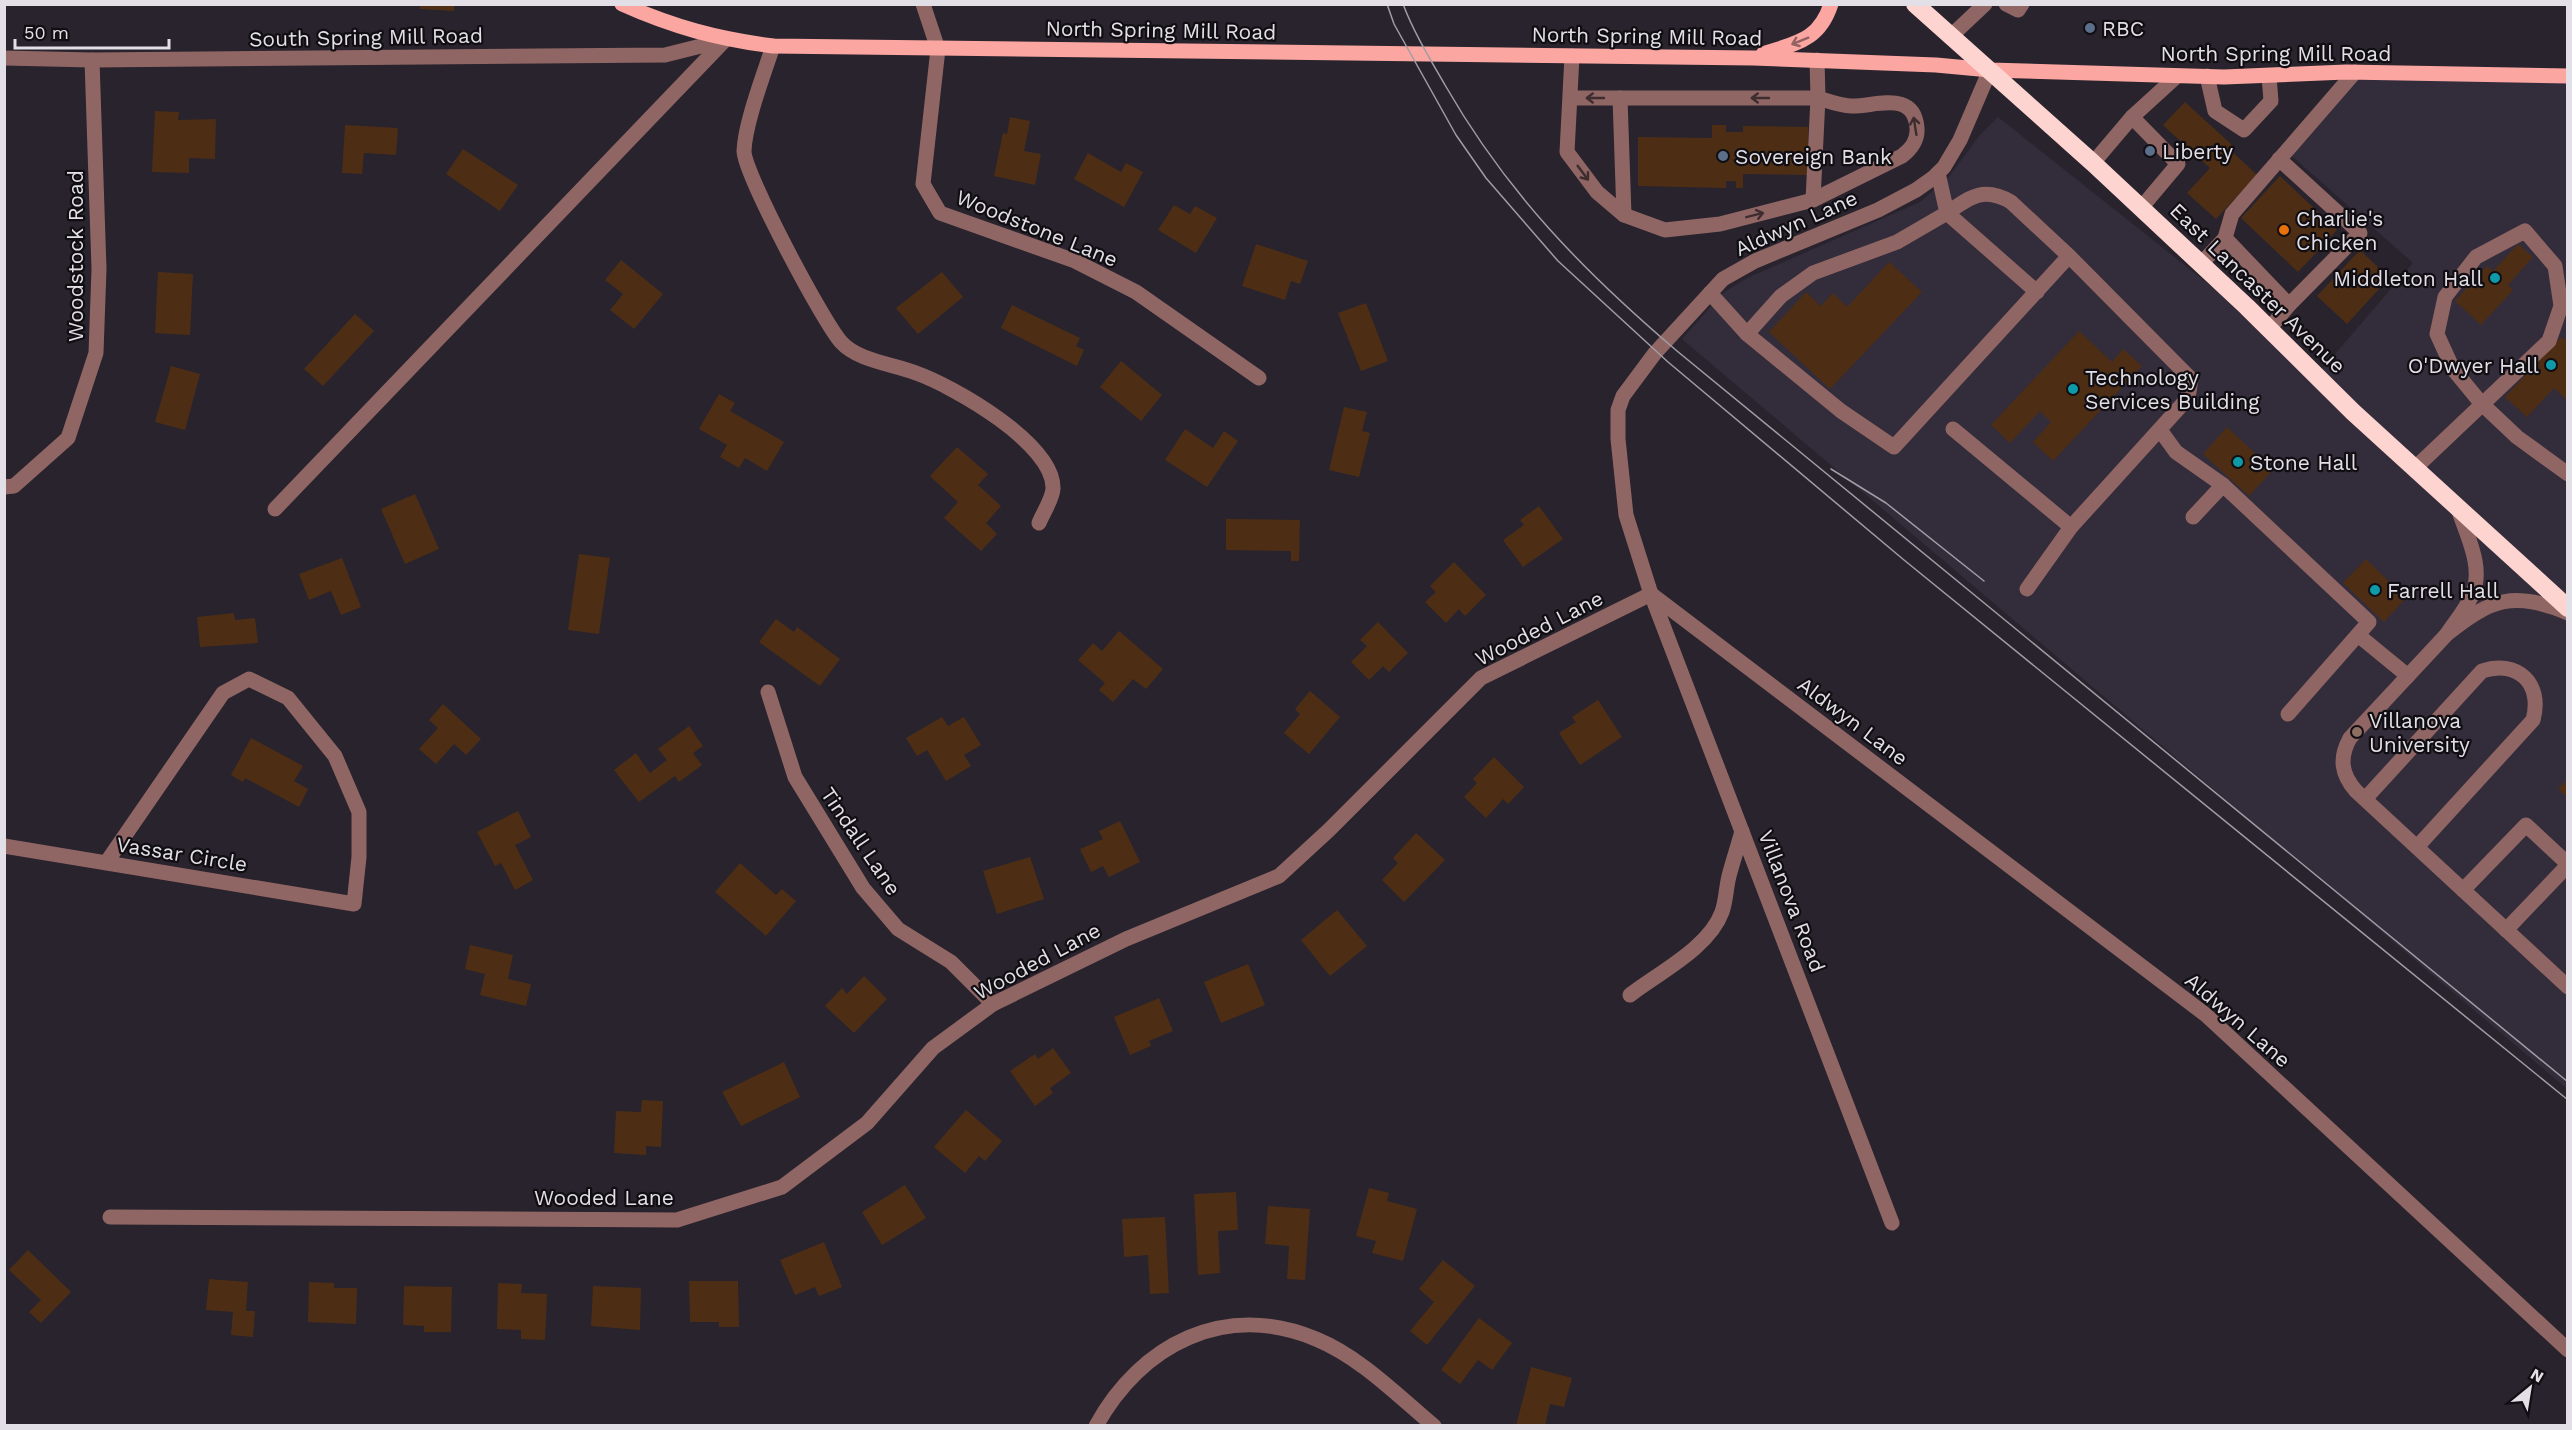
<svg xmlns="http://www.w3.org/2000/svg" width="2572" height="1430" font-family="'Work Sans',sans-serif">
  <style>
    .built { fill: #332c3b }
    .building { fill: #4d2e15 }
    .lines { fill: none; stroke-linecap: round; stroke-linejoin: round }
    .minor { stroke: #906664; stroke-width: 15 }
    .major { stroke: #fba6a1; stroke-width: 15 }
    .highway { stroke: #fed4d0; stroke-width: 18 }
    .tram { stroke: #a09da5; stroke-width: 1.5 }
    .oneway { stroke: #916261 }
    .oneway2 { stroke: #3d2d2f }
    .service-dot { fill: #5c6f8a; stroke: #100e12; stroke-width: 2 }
    .food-dot { fill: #e8710a; stroke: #100e12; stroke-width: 2 }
    .culture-dot { fill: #0f9aa8; stroke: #100e12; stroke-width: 2 }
    .education-dot { fill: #8d6e63; stroke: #100e12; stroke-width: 2 }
    .labels { text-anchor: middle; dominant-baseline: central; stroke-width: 4.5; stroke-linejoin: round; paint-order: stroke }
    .poi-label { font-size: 21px; fill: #e2dfe6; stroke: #100e12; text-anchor: start }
    .street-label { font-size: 21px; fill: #e2dfe6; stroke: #100e12 }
  </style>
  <rect width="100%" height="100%" fill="#28232d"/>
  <polygon class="built" points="2346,72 2567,76 2567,1089 1682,339 1723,293 1745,279 1920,202 1948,178 1979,136 1998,117 2245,313 2317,375 2413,263 2285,150"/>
  <g class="building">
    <polygon points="420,4 454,4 454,11 420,9"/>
    <polygon points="2185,102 2232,145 2228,148 2257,175 2216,219 2187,193 2210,168 2163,125"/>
    <polygon points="155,111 179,112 178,120 216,119 215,159 189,158 189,173 152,172"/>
    <polygon points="1010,117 1030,121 1024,151 1041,154 1035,185 994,176 1003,133 1007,134"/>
    <polygon points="345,125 398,128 396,155 364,153 362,174 342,173"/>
    <polygon points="1712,125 1726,125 1726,132 1743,132 1743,126 1808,127 1808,175 1743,174 1743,188 1736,188 1736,181 1726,181 1726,188 1638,186 1638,137 1712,138"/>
    <polygon points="463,149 518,185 500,211 446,174"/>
    <polygon points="1088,153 1121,172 1126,163 1143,172 1124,207 1074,179"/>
    <polygon points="2280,176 2337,230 2298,272 2241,218"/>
    <polygon points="1174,205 1190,214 1195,206 1217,218 1196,253 1158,230"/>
    <polygon points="1256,244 1308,261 1300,284 1291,281 1285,300 1242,286"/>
    <polygon points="2518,244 2533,257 2508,285 2513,290 2481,325 2455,301 2487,266 2493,271"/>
    <polygon points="2360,250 2389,278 2347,324 2317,296"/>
    <polygon points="621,260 663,294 634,329 610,310 623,294 605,280"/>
    <polygon points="1889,262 1922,292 1830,389 1769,332 1806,292 1821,306 1833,293 1847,307"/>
    <polygon points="158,272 193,274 190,335 155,333"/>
    <polygon points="942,272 963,297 918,334 896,308"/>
    <polygon points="1366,303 1388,361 1361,371 1338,313"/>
    <polygon points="1012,305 1080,338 1076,346 1084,350 1077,366 1001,328"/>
    <polygon points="355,314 374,331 323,386 304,369"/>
    <polygon points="2079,331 2112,362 2123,349 2142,366 2053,461 2033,442 2051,422 2040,411 2010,443 1991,425"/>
    <polygon points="2561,337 2568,342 2568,401 2554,388 2527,417 2505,397"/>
    <polygon points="1121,361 1162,395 1141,421 1100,387"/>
    <polygon points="171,366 200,374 185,430 155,422"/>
    <polygon points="719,394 735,403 730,411 784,442 767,471 745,458 739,468 720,457 727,445 699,429"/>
    <polygon points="1344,407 1367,412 1362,431 1370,433 1359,477 1329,470"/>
    <polygon points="2227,427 2273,470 2249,496 2203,454"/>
    <polygon points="1185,429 1213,448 1224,431 1238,441 1207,487 1165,460"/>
    <polygon points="957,447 988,474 978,485 1001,506 986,523 997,534 981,551 944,518 958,502 930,476"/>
    <polygon points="415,494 439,549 405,564 381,509"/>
    <polygon points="1539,506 1563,539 1523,567 1503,540 1524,525 1520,520"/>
    <polygon points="1226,519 1300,520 1299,561 1291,561 1291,551 1226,550"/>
    <polygon points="579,554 610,558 599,634 568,630"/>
    <polygon points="342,558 361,607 341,615 331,591 309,600 299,574"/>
    <polygon points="2366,559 2406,598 2384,622 2343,583"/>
    <polygon points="1454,562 1486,595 1465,616 1459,609 1446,623 1425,602 1436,592 1430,586"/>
    <polygon points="234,613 235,620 255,618 258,643 200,647 197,617"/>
    <polygon points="776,619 794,632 797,627 840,659 820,686 759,642"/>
    <polygon points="1378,622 1408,653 1389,672 1383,666 1369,680 1351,662 1367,646 1360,640"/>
    <polygon points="1119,631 1163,669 1146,689 1133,679 1113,702 1099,690 1105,683 1078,660 1093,643 1102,651"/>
    <polygon points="1310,691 1340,717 1309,754 1284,733 1300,714 1295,709"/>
    <polygon points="1598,700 1622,737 1580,765 1559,733 1576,722 1572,717"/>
    <polygon points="443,704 481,739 466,755 454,744 436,764 419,749 438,728 429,720"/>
    <polygon points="942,717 948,726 964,717 981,745 964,755 971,766 946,781 927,750 917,756 906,738"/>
    <polygon points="689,726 703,746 693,753 702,765 679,782 675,776 639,802 614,770 636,753 650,773 667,760 658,749"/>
    <polygon points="251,738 303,766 294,781 308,789 299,807 245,778 243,782 231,775"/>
    <polygon points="1494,757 1524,787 1508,804 1503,799 1486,818 1464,797 1477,783 1473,779"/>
    <polygon points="2568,779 2568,798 2558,789"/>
    <polygon points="518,811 531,837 515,845 533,880 515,890 501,863 495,866 477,832"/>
    <polygon points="1120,821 1140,862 1109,877 1103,866 1091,872 1080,849 1103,839 1099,831"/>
    <polygon points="1416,833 1445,860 1404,902 1382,880 1398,863 1393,858"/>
    <polygon points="1030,857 1044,899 997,914 983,871"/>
    <polygon points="740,863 776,895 782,889 796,901 766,936 715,892"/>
    <polygon points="1337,910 1367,946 1330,976 1301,940"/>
    <polygon points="470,945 513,955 508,979 531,984 526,1006 480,995 485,974 465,969"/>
    <polygon points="1248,964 1265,1005 1221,1023 1204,982"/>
    <polygon points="864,976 887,999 854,1033 825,1006 842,988 847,994"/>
    <polygon points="1159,998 1173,1031 1149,1041 1151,1046 1130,1055 1114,1017"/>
    <polygon points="1053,1048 1071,1073 1050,1088 1053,1093 1035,1106 1010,1071 1035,1054 1038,1059"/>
    <polygon points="784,1062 800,1097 741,1126 722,1092"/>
    <polygon points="642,1100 663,1101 661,1147 646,1146 646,1155 614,1153 616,1111 641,1112"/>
    <polygon points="966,1110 1002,1141 985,1161 979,1156 965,1173 934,1147"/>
    <polygon points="905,1185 926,1218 882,1245 862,1212"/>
    <polygon points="1369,1188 1389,1193 1387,1201 1417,1209 1403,1261 1372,1253 1376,1241 1356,1236"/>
    <polygon points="1236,1192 1238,1230 1218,1231 1220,1273 1198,1275 1194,1194"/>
    <polygon points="1268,1206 1310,1209 1305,1280 1287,1279 1289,1246 1265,1244"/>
    <polygon points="1165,1217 1169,1293 1150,1294 1148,1255 1124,1257 1122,1219"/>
    <polygon points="824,1242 842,1287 819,1296 815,1287 795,1295 780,1260"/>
    <polygon points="28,1250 71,1292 41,1323 29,1312 41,1300 9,1270"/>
    <polygon points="1443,1260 1475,1286 1427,1345 1410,1331 1434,1302 1419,1289"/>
    <polygon points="209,1279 248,1282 246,1311 255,1311 253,1337 231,1335 233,1312 206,1310"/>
    <polygon points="689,1281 738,1281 739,1327 719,1327 719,1322 690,1322"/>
    <polygon points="309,1282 334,1283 334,1288 357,1288 356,1324 308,1322"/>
    <polygon points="498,1283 522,1284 521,1293 547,1294 545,1340 521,1339 521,1330 497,1329"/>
    <polygon points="404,1286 452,1287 451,1332 424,1332 424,1326 403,1325"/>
    <polygon points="593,1286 641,1288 640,1330 591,1326"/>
    <polygon points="1479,1318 1512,1343 1492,1370 1478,1360 1460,1384 1441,1370"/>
    <polygon points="1531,1367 1572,1378 1564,1407 1550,1404 1545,1426 1516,1426"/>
  </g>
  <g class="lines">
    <g class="minor">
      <polyline points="923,4 938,49 923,184 940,213 1075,261 1136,292 1259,378"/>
      <polyline points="2006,4 2018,10 2022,4"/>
      <polyline points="1950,37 1985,4"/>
      <path d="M 773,46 C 764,74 745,123 744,151 C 744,173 823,322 841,342 C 858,361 893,364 916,373 C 953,386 1055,444 1053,489 C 1052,500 1043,513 1039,523"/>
      <polyline points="4,58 92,60 665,55 725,40"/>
      <polyline points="2207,76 2215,111 2244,130 2271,101 2269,76"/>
      <path d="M 1570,98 L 1818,98 C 1828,101 1840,106 1851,106 C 1874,107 1914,89 1917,128 C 1918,141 1911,149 1902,156 L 1813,200 L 1720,224 L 1665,230 L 1624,215 L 1597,192 L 1567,152 L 1572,56"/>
      <polyline points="1620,98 1624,215"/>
      <polyline points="2093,163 2132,117"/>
      <polyline points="1813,200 1818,98 1817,60"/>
      <polyline points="2141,208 2178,164 2132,117 2177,76"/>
      <polyline points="2201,264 2225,238"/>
      <polyline points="1710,293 1747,334 1781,296 1813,273 1897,242 1947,213 1938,173"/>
      <polyline points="2289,305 2225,238 2232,214 2355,72"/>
      <polyline points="2269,329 2289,305 2360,233 2279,159"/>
      <path d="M 1747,334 L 1841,411 L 1894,447 L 2069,256 L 2011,202 C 1984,186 1970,197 1947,213 L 2037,292"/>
      <polyline points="1953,429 2071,527"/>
      <polyline points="2160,430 2176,452 2223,485 2369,622 2288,714"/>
      <polyline points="2415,468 2549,341 2561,306 2555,266 2525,231 2476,257 2445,297 2437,334 2453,369 2481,403 2517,437 2568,474"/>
      <polyline points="4,487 14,486 68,438 96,353 99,269 92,60"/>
      <path d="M 2457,505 C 2465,533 2485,566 2472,595 C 2466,609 2455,622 2447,634 C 2492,598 2513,591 2568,613"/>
      <polyline points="275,509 725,40"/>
      <polyline points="2193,517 2223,485"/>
      <polyline points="2027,589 2071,527 2188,398 2191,379 2069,256"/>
      <polyline points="1651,594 2206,1015 2568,1350"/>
      <path d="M 2447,634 L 2350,738 C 2339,758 2341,774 2356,791 L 2568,987"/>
      <polyline points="2358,635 2408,676"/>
      <polyline points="768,692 795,777 863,888 898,929 951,962 993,1004"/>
      <path d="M 2365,799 L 2482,671 C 2518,659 2543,684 2533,720 L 2417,847"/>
      <polyline points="4,846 354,904 359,857 359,812 335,756 288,698 249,679 223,693 106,863"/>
      <polyline points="2463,890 2526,825 2568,864"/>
      <polyline points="2506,930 2568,865"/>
      <path d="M 1630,995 C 1658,973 1709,948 1722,912 C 1726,901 1726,888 1729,876 C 1733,861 1738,846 1742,831"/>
      <polyline points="110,1217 677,1220 782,1187 867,1123 933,1048 993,1004 1126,939 1279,876 1329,830 1481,678 1651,594"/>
      <polyline points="1892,1223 1651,594 1626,515 1618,439 1618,410 1623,396 1655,353 1723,279 1755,261 1878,210 1916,190 1933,178 1944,167 1960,140 1990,70"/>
      <path d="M 1096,1426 C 1141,1344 1225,1301 1316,1339 C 1360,1357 1397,1395 1434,1426"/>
    </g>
    <g class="major">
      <path d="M 622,4 C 673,27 718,39 773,46 L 1753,58 L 1936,65 L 1990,70 L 2224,77 L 2346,72 L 2568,76"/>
      <path d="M 1763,54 C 1796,43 1819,41 1831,4"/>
    </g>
    <polyline class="highway" points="1915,4 2093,163 2247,307 2353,412 2568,608"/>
    <g class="tram">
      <polyline points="1387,4 1394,24 1456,135 1486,178 1558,261 1668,362 1904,560 2568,1100"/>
      <path d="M 1403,4 C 1414,33 1430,59 1445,85 C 1507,193 1583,271 1677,351 L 2568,1082"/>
      <polyline points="1831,469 1886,503 1984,581"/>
    </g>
  </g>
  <defs><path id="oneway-shaft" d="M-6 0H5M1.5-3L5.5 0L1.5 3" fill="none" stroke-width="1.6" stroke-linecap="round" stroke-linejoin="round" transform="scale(1.5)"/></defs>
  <use class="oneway" href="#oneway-shaft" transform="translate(1800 41) rotate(158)"/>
  <g class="oneway2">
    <use href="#oneway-shaft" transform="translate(1595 98) rotate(180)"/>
    <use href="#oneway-shaft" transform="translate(1760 98) rotate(-180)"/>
    <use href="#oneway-shaft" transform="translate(1915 126) rotate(-99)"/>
    <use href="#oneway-shaft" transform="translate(1583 173) rotate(53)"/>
    <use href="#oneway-shaft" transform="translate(1755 215) rotate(-14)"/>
  </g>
  <g class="service-dot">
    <circle cx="2090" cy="28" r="6"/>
    <circle cx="2150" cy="151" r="6"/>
    <circle cx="1723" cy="156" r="6"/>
  </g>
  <circle class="food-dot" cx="2284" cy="230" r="6"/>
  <g class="culture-dot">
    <circle cx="2495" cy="278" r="6"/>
    <circle cx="2551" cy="365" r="6"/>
    <circle cx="2073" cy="389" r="6"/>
    <circle cx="2238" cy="462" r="6"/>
    <circle cx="2375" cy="590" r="6"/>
  </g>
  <circle class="education-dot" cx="2357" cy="732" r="6"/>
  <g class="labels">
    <g class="poi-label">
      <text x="2102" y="28">RBC</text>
      <text x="2162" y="151">Liberty</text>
      <text x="1735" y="156">Sovereign Bank</text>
      <text x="2296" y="218">Charlie's<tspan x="2296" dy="24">Chicken</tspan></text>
      <text x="2483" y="278" text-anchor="end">Middleton Hall</text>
      <text x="2539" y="365" text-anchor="end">O'Dwyer Hall</text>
      <text x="2085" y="377">Technology<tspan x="2085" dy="24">Services Building</tspan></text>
      <text x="2250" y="462">Stone Hall</text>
      <text x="2387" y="590">Farrell Hall</text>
      <text x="2369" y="720">Villanova<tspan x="2369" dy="24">University</tspan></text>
    </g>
    <g class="street-label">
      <text transform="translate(1161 30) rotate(1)">North Spring Mill Road</text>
      <text transform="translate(1647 36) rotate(1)">North Spring Mill Road</text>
      <text transform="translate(366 37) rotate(-1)">South Spring Mill Road</text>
      <text x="2276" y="53">North Spring Mill Road</text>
      <text transform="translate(1796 223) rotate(-24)">Aldwyn Lane</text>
      <text transform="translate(1037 228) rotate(22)">Woodstone Lane</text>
      <text transform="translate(75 256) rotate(-90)">Woodstock Road</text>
      <text transform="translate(2258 288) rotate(44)">East Lancaster Avenue</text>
      <text transform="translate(1539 628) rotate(-27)">Wooded Lane</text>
      <text transform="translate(1853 721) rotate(37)">Aldwyn Lane</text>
      <text transform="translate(861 841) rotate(56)">Tindall Lane</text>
      <text transform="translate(182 854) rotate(9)">Vassar Circle</text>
      <text transform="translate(1792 901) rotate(69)">Villanova Road</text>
      <text transform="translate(1037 961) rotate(-28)">Wooded Lane</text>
      <text transform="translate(2238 1020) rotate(41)">Aldwyn Lane</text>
      <text x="604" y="1197">Wooded Lane</text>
    </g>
  </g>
  <rect width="2572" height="1430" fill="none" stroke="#e2dfe6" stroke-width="12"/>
  <g transform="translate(2530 1388) rotate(30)" stroke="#100e12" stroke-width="4.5" paint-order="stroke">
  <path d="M0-4.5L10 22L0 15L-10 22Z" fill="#e2dfe6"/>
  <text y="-9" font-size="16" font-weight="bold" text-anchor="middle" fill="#e2dfe6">N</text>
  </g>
  <path d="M15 39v9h154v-9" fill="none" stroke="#e2dfe6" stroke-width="3"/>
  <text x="24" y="39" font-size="18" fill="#e2dfe6" stroke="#100e12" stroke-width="4.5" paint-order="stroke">50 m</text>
</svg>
